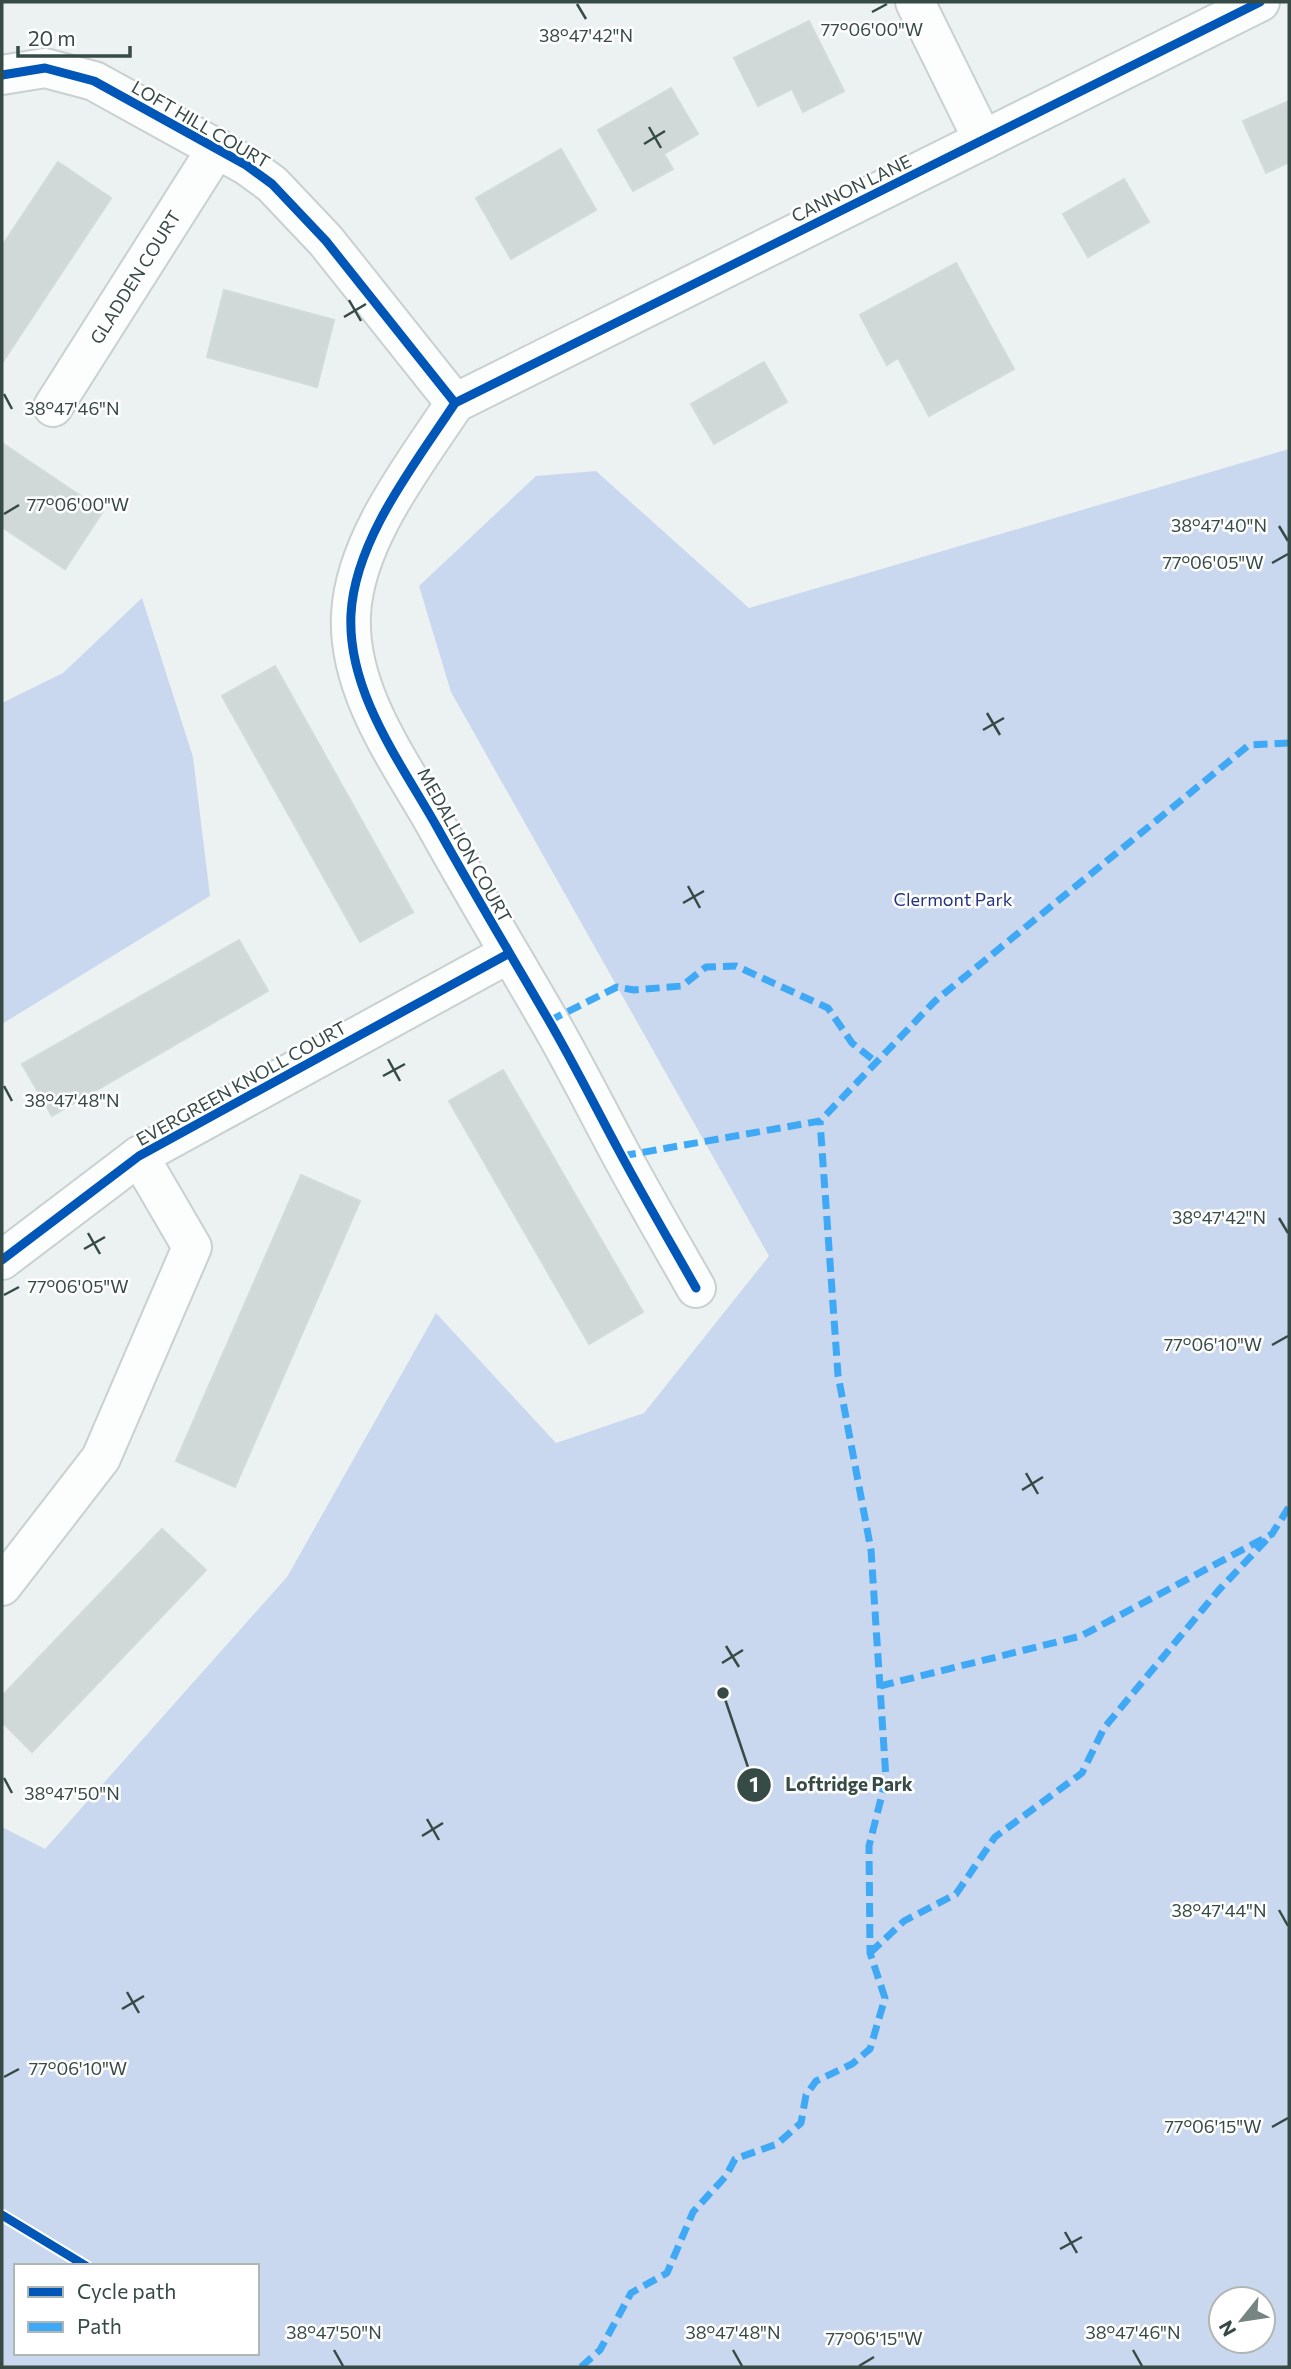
<svg xmlns="http://www.w3.org/2000/svg" width="1291" height="2369" font-family="Commissioner,sans-serif">
  <style>
    .green { fill: #cad8ef; fill-rule: evenodd }
    .building { fill: #d1d9d8; stroke: #d1dbda; stroke-width: 2 }
    .lines { fill: none; stroke-linecap: round; stroke-linejoin: round }
    .minor-casing { stroke: #c9d0d0; stroke-width: 42 }
    .minor { stroke: #fcfdfd; stroke-width: 38 }
    .quiet { stroke: #3fa9f5; stroke-width: 7; stroke-dasharray: 14 7; stroke-linecap: butt }
    .cycleway-casing { stroke: #fff; stroke-width: 13 }
    .cycleway { stroke: #0057b8; stroke-width: 9 }
    .ticks { fill: none; stroke: #364a46; stroke-width: 2.5 }
    .labels { text-anchor: middle; dominant-baseline: central; stroke-width: 5; stroke-linejoin: round; paint-order: stroke }
    .street-label { font-size: 18px; fill: #364a46; stroke: #fff }
    .park-label { font-size: 18px; fill: #233282; stroke: #fff }
    .ticks-label { font-size: 18px; text-anchor: middle; fill: #364a46; stroke: #fff; stroke-width: 5; stroke-linejoin: round; paint-order: stroke }
    .leader { fill: none; stroke: #364a46; stroke-width: 2.5 }
    .callout-dot { fill: #364a46; stroke: #fff; stroke-width: 2.5 }
    .mark-label { font-size: 21px; text-anchor: middle; font-weight: bold; fill: #fff }
    .callout-label { font-size: 19px; text-anchor: middle; font-weight: bold; fill: #364a46; stroke: #fff; stroke-width: 5; stroke-linejoin: round; paint-order: stroke }
  </style>
  <rect width="100%" height="100%" fill="#ecf2f2"/>
  <g class="green">
    <path d="M 1289,449 L 1289,2367 L 2,2367 L 2,1827 L 45,1849 L 287,1577 L 436,1313 L 556,1443 L 644,1413 L 769,1256 L 451,692 L 419,586 L 536,476 L 596,471 L 749,608 ZM 16,2266 L 257,2266 L 257,2353 L 16,2353 ZM 1263,2299 L 1263,2341 L 1221,2341 L 1221,2299 Z"/>
    <polygon points="142,598 193,757 210,896 2,1024 2,703 63,673"/>
  </g>
  <g class="building">
    <polygon points="809,21 844,91 803,112 792,89 758,106 734,58"/>
    <polygon points="671,88 698,134 664,154 673,169 633,191 598,130"/>
    <polygon points="1289,101 1289,162 1266,173 1243,121"/>
    <polygon points="561,149 596,210 511,259 476,198"/>
    <polygon points="58,162 111,198 2,363 2,246"/>
    <polygon points="1124,179 1149,222 1088,257 1063,214"/>
    <polygon points="956,263 1014,369 929,416 898,358 887,365 860,315"/>
    <polygon points="224,290 334,320 317,387 207,357"/>
    <polygon points="764,362 787,402 714,444 691,404"/>
    <polygon points="2,443 103,511 65,569 2,527"/>
    <polygon points="275,666 413,912 360,942 222,696"/>
    <polygon points="239,940 268,991 52,1116 22,1064"/>
    <polygon points="503,1070 643,1312 589,1344 449,1101"/>
    <polygon points="301,1175 360,1201 235,1487 176,1461"/>
    <polygon points="162,1529 206,1570 32,1752 2,1722 2,1696"/>
  </g>
  <g class="lines">
    <g class="minor-casing">
      <g id="minor">
        <polyline points="915,2 983,140"/>
        <polyline points="2,75 45,68 94,81 246,165 272,184 326,241 455,403"/>
        <polyline points="53,407 217,148"/>
        <polyline points="2,1260 139,1156 508,954"/>
        <path d="M 696,1288 C 670,1242 643,1196 618,1149 C 595,1106 573,1062 548,1019 C 511,955 473,892 437,827 C 401,763 347,692 351,614 C 355,539 415,464 455,403 L 1260,2"/>
        <polyline points="2,1586 101,1458 192,1247 139,1156"/>
      </g>
    </g>
    <use href="#minor" class="minor"/>
    <g class="quiet">
      <polyline points="549,1021 617,987 634,990 682,986 706,967 736,966 828,1008 852,1043 876,1062"/>
      <polyline points="622,1156 820,1121 935,1001 1249,745 1289,743"/>
      <polyline points="880,1686 1081,1636 1272,1534 1289,1507"/>
      <polyline points="870,1953 904,1921 956,1894 995,1837 1082,1773 1104,1728 1218,1591 1272,1534"/>
      <polyline points="581,2367 600,2350 631,2293 667,2273 693,2212 726,2176 735,2159 777,2144 801,2123 806,2095 816,2081 852,2064 870,2049 885,1998 870,1953 869,1846 886,1779 871,1550 838,1375 820,1121"/>
    </g>
    <g class="cycleway-casing">
      <g id="cycleway">
        <polyline points="2,75 45,68 94,81 246,165 272,184 326,241 455,403"/>
        <polyline points="2,1260 139,1156 508,954"/>
        <path d="M 696,1288 C 670,1242 643,1196 618,1149 C 595,1106 573,1062 548,1019 C 511,955 473,892 437,827 C 401,763 347,692 351,614 C 355,539 415,464 455,403 L 1260,2"/>
        <polyline points="2,2215 86,2266"/>
      </g>
    </g>
    <use href="#cycleway" class="cycleway"/>
  </g>
  <path class="ticks" d="M 577,4 L 586,19M 872,12 L 887,4M 649,127 L 661,148M 644,144 L 665,131M 349,300 L 361,321M 344,317 L 366,304M 4,394 L 12,409M 4,514 L 19,505M 1279,526 L 1288,541M 1272,563 L 1288,554M 987,713 L 1000,735M 983,730 L 1004,718M 688,886 L 700,908M 683,903 L 704,891M 388,1059 L 400,1081M 383,1076 L 405,1064M 4,1086 L 12,1101M 1279,1218 L 1288,1233M 88,1233 L 100,1254M 84,1249 L 105,1237M 4,1295 L 19,1287M 1272,1345 L 1288,1336M 1026,1473 L 1038,1494M 1022,1490 L 1043,1477M 726,1646 L 739,1667M 722,1663 L 743,1650M 4,1778 L 12,1793M 427,1819 L 439,1840M 422,1836 L 443,1823M 1279,1910 L 1288,1926M 127,1992 L 139,2013M 122,2009 L 144,1996M 4,2077 L 19,2069M 1272,2127 L 1288,2118M 1065,2232 L 1077,2253M 1060,2249 L 1082,2237M 334,2350 L 343,2366M 733,2350 L 742,2366M 1133,2350 L 1142,2366M 859,2366 L 874,2357"/>
  <g class="labels">
    <g class="street-label">
      <text transform="translate(201 124) rotate(30)">LOFT HILL COURT</text>
      <text transform="translate(851 188) rotate(-26)">CANNON LANE</text>
      <text transform="translate(135 277) rotate(-58)">GLADDEN COURT</text>
      <text transform="translate(465 845) rotate(61)">MEDALLION COURT</text>
      <text transform="translate(241 1083) rotate(-29)">EVERGREEN KNOLL COURT</text>
    </g>
    <g class="park-label">
      <text x="953" y="899">Clermont Park</text>
    </g>
  </g>
  <g class="ticks-label">
    <text x="872" y="36">77°06'00"W</text>
    <text x="586" y="42">38°47'42"N</text>
    <text x="72" y="415">38°47'46"N</text>
    <text x="78" y="511">77°06'00"W</text>
    <text x="1219" y="532">38°47'40"N</text>
    <text x="1213" y="569">77°06'05"W</text>
    <text x="72" y="1107">38°47'48"N</text>
    <text x="1219" y="1224">38°47'42"N</text>
    <text x="78" y="1293">77°06'05"W</text>
    <text x="1213" y="1351">77°06'10"W</text>
    <text x="72" y="1800">38°47'50"N</text>
    <text x="1219" y="1917">38°47'44"N</text>
    <text x="78" y="2075">77°06'10"W</text>
    <text x="1213" y="2133">77°06'15"W</text>
    <text x="334" y="2339">38°47'50"N</text>
    <text x="733" y="2339">38°47'48"N</text>
    <text x="1133" y="2339">38°47'46"N</text>
    <text x="874" y="2345">77°06'15"W</text>
  </g>
  <path class="leader" d="M723 1693L754 1785"/>
  <g class="callout-dot">
    <circle cx="723" cy="1693" r="7"/>
    <circle cx="754" cy="1785" r="18"/>
  </g>
  <g class="mark-label">
    <text x="754" y="1792">1</text>
  </g>
  <g class="callout-label">
    <text x="849" y="1791">Loftridge Park</text>
  </g>
  <rect width="1291" height="2369" fill="none" stroke="#364a46" stroke-width="7"/>
  <rect x="14" y="2264" width="245" height="91" fill="#ffffff" stroke="#afb7b5" stroke-width="2"/>
  <rect x="28" y="2287" width="35" height="10" fill="#0057b8" stroke="#afb7b5" stroke-width="2"/>
  <text x="77" y="2299" font-size="21" fill="#364a46">Cycle path</text>
  <rect x="28" y="2322" width="35" height="10" fill="#3fa9f5" stroke="#afb7b5" stroke-width="2"/>
  <text x="77" y="2334" font-size="21" fill="#364a46">Path</text>
  <g transform="translate(1242 2320) rotate(240)"><circle r="33" fill="#ffffff" stroke="#afb7b5" stroke-width="2"/>
  <path d="M0-5L12 26L0 18L-12 26Z" fill="#768582"/>
  <text y="-10" font-size="19" font-weight="bold" text-anchor="middle" fill="#364a46">N</text>
  </g>
  <path d="M18 46v10h112v-10" fill="none" stroke="#364a46" stroke-width="3.5"/>
  <text x="28" y="46" font-size="21" fill="#364a46" stroke="#ffffff" stroke-width="5" paint-order="stroke">20 m</text>
</svg>
